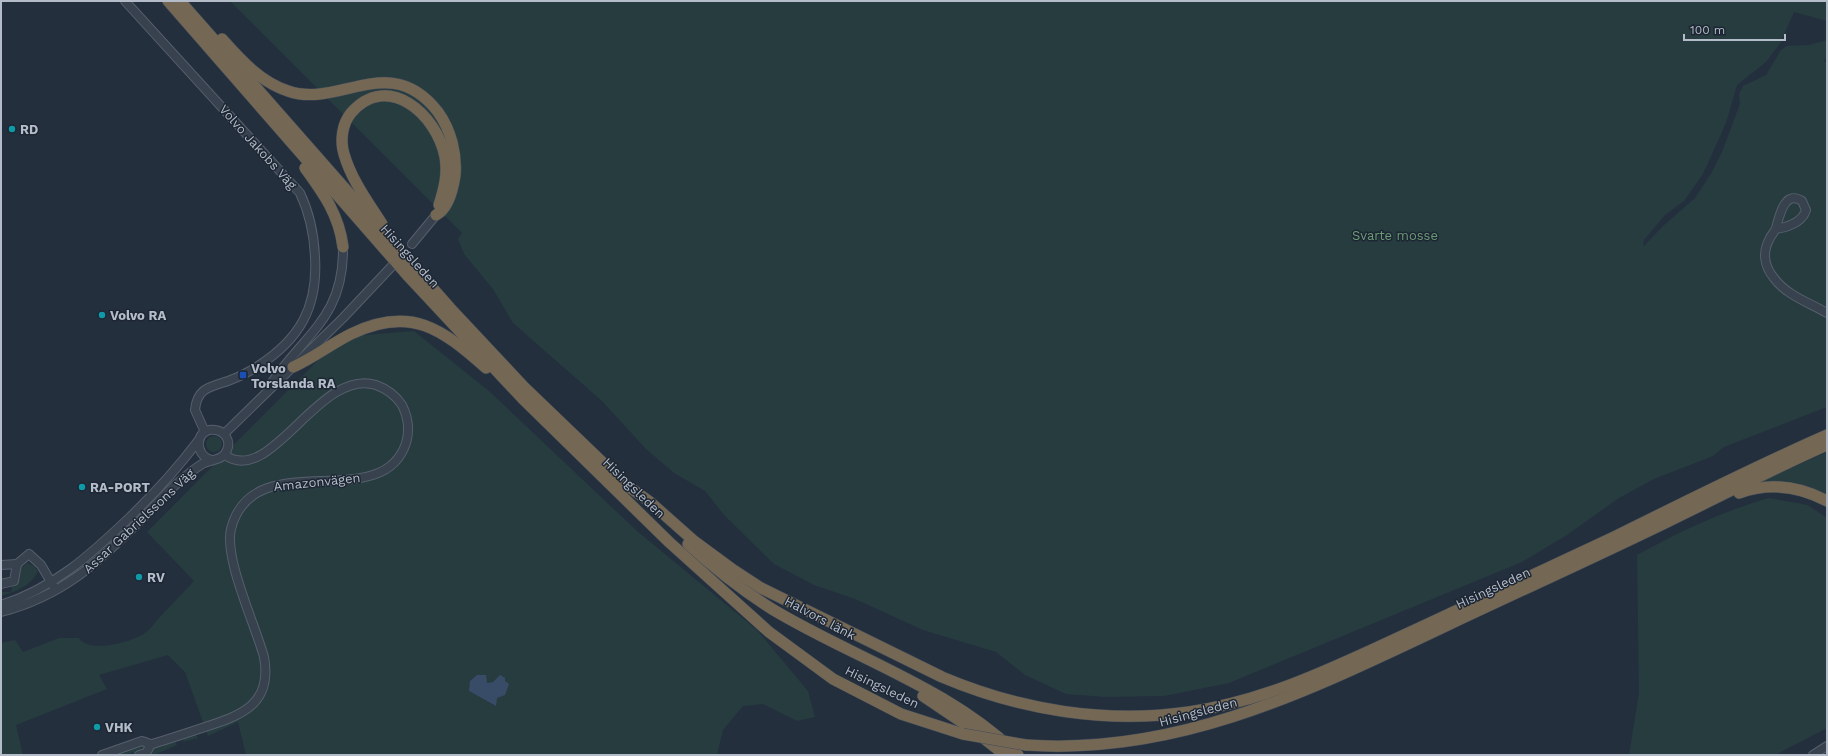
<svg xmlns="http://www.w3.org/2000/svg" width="1828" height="756" font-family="'Work Sans',sans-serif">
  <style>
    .green { fill: #263c3f; fill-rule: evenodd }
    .water { fill: #394c67 }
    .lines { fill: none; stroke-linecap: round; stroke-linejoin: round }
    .minor-casing { stroke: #565f6c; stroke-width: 10 }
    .highway-casing { stroke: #434c59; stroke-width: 12 }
    .minor { stroke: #38414e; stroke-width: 8 }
    .highway { stroke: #746855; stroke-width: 11 }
    .highway-bridge-casing { stroke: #434c59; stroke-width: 12; stroke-linecap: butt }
    .highway-bridge { stroke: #746855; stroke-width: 11 }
    .culture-dot { fill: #0f9aa8; stroke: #1d2633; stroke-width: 1.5 }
    .transit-dot { fill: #1a4fb4; stroke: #1d2633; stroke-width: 1.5 }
    .labels { text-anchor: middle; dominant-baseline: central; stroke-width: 3; stroke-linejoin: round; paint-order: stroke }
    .poi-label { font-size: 13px; font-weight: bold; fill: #b4bcc9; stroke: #1d2633; text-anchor: start }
    .street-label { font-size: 13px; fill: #b4bcc9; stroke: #1d2633 }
    .park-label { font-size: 13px; fill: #6b9a76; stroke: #1d2633 }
  </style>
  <rect width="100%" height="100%" fill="#242f3e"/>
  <g class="green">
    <polygon points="230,1 1827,1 1827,21 1794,12 1781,42 1766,62 1737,85 1726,123 1703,174 1684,201 1665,215 1644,240 1643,247 1663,226 1695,198 1712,172 1722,152 1740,104 1739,94 1743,86 1766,75 1781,50 1787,46 1809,45 1827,40 1827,56 1824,61 1827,63 1827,407 1724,447 1713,456 1654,479 1619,498 1567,535 1522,562 1229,683 1164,696 1105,697 1066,694 1025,675 996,652 923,630 855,599 814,585 774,564 725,516 705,491 674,473 646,449 602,401 513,323 493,289 464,254 458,239 462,233"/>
    <path d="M 414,331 L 489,391 L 637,531 L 757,630 L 808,691 L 815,717 L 797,721 L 763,704 L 743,706 L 723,730 L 717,755 L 246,755 L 238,722 L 208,736 L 185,672 L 168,655 L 99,675 L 107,689 L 16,725 L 23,755 L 1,755 L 1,643 L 15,640 L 23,652 L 59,638 L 79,638 C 88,654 133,642 145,633 C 151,629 155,622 160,617 C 171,605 183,593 194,581 L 147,532 L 341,337 ZM 486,675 L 486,683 L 493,682 L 496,706 L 469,691 Z"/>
    <circle cx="214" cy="444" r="8"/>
    <path d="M 1827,452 L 1827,496 C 1804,482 1779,485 1752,485 Z"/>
    <path d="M 1768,498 L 1808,505 L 1827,518 L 1827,728 L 1775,755 L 1629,755 L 1639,693 L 1637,555 C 1679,532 1721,512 1768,498 Z"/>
    <path d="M 27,563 L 34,566 L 38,571 C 31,586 17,591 1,596 L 1,592 L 11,592 L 12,586 L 18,584 L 20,569 Z"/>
    <polygon points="195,734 198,738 183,742 184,738"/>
    <polygon points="175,741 177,745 154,755 149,755 155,747"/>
    <polygon points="143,745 145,747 144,749 126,755 113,755"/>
  </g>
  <polygon class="water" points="477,675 486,675 487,683 493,682 500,675 505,678 505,681 509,684 505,695 497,698 496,706 469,691 470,681"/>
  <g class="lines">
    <g class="minor-casing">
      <g id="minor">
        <path d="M 125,1 L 300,193 C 310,214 314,233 315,257 C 318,307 300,339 258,366 C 249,372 239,377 228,381 C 210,387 197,388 195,410 L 205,432"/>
        <path d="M 1776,229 C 1788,227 1802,223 1806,210 L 1802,201 C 1784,189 1779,218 1776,228 C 1775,232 1771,235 1770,238 C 1762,252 1764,266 1774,278 C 1786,295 1810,303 1827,313"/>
        <polyline points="412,244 436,215"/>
        <path d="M 270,385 C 305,333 344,318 343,247"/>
        <polyline points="224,434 343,318 393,265"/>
        <polyline points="17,564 29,554 41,565 54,587"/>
        <polyline points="1,565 17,564 14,581 1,584"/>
        <path d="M 1,605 C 54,588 89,556 129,518 C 154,494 177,469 198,441"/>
        <path d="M 1,612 C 62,596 98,563 141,520 C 154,507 166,492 180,481 C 187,475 194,469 202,464 C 211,459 223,461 227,450 C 231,441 225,431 215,430 C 195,427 193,456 212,460"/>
        <path d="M 149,745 C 166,740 184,734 202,728 C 239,716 273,706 264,657 C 255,624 224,559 231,529 C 253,442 382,517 406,443 C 410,430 408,417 402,405 C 396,396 387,389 376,385 C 319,367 271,488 225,455"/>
        <polyline points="102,755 142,741 148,743 149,748 146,753 139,755"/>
        <polyline points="1813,755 1827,746"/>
      </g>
    </g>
    <g class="highway-casing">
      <g id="highway">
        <polyline points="168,1 408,276 523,399 669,542 769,632 833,679 901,714 963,734"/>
        <path d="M 180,1 L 450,308 L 524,387 L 625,484 L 650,502 L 694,541 L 732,569 L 761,588 L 942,677 C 1020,710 1105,724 1189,712 C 1271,700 1343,663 1417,629 C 1482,599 1547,569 1612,538 C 1683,503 1754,467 1827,435"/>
        <path d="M 222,39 C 241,60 260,82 288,91 C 339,109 390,50 438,112 C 451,130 457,154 455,176 C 453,189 448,209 436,215"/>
        <path d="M 305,168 C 324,194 339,215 343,247"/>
        <path d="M 382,224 C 368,202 351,179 344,154 C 340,141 342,124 351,113 C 387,71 437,114 445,157 C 448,174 444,189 439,205"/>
        <path d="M 293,367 C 313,358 331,344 351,334 C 411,305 442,329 486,368"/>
        <path d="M 1739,493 C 1770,482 1799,486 1827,501"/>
        <path d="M 688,544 C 714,568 742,590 772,609 C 853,658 949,687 1018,755"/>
        <polyline points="923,696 972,729 1005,755"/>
        <path d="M 1026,745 C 1181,756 1314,688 1450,624 C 1522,590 1595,557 1667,522 C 1720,496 1773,469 1827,445"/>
      </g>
    </g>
    <use href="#minor" class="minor"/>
    <use href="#highway" class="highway"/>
    <g class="highway-bridge-casing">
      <polyline id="highway-bridge" points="963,734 1026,745"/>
    </g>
    <use href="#highway-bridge" class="highway-bridge"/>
  </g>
  <g class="culture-dot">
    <circle cx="12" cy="129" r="4"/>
    <circle cx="102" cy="315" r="4"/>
    <circle cx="82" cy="487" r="4"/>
    <circle cx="139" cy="577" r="4"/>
    <circle cx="97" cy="727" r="4"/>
  </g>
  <rect class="transit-dot" x="239" y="371" width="8" height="8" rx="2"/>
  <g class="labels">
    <g class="poi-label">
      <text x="20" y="129">RD</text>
      <text x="110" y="315">Volvo RA</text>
      <text x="251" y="368">Volvo<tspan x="251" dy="15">Torslanda RA</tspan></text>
      <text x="90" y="487">RA-PORT</text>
      <text x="147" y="577">RV</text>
      <text x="105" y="727">VHK</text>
    </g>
    <g class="street-label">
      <text transform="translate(258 147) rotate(48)">Volvo Jakobs Väg</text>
      <text transform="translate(410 256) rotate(48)">Hisingsleden</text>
      <text transform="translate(317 482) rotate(-6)">Amazonvägen</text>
      <text transform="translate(634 488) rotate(44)">Hisingsleden</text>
      <text transform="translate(139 521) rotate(-43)">Assar Gabrielssons Väg</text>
      <text transform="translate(1493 588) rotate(-25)">Hisingsleden</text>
      <text transform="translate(820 618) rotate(28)">Halvors länk</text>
      <text transform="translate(882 687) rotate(26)">Hisingsleden</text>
      <text transform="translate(1198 712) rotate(-15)">Hisingsleden</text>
    </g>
    <g class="park-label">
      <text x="1395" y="235">Svarte mosse</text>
    </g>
  </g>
  <rect width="1828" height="756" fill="none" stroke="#b4bcc9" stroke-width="4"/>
  <path d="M1684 34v6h101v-6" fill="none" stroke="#b4bcc9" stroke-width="2"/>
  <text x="1690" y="34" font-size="12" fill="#b4bcc9" stroke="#1d2633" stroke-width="3" paint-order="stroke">100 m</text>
</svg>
